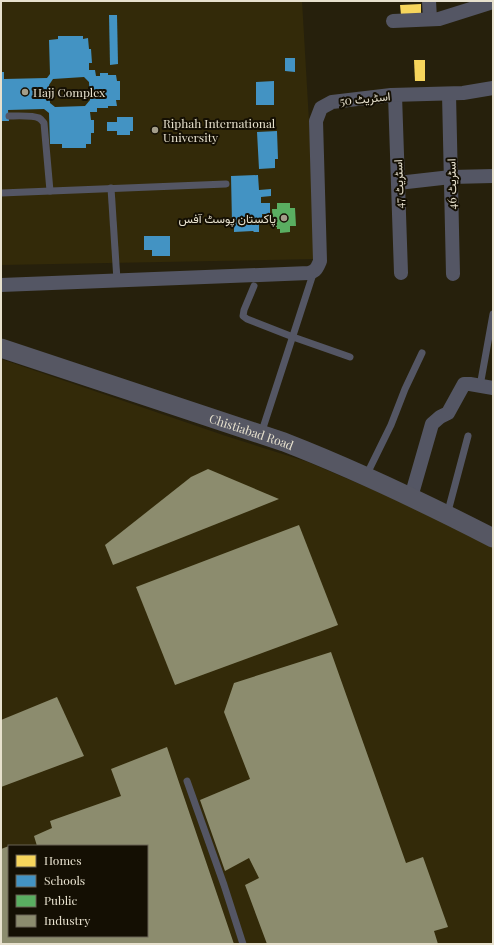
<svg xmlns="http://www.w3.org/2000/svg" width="494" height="945" font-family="'Playfair Display',Vazirmatn,serif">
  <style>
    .built { fill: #332a09; fill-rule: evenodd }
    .homes { fill: #f6d55c }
    .schools { fill: #4393c3; fill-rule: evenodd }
    .public { fill: #5aae61 }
    .industry { fill: #8c8c6e }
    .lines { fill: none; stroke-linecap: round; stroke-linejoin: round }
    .lane { stroke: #545664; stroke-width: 7 }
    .street { stroke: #545664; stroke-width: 14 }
    .secondary { stroke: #565763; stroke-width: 19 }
    .poi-dot { fill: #a39d8a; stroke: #140f03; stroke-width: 1.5 }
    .labels { text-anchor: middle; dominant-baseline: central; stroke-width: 4; stroke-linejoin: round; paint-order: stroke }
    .poi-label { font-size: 12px; fill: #e7e1ce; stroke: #140f03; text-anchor: start }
    .street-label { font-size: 12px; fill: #e7e1ce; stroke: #140f03 }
  </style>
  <rect width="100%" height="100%" fill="#26200c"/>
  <g class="built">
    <polygon points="1,1 302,1 317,259 1,265"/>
    <path d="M 1,359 L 226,436 L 308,462 L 437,517 L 493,547 L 493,944 L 1,944 ZM 9,846 L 147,846 L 147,936 L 9,936 Z"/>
  </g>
  <g class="homes">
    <polygon points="421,4 421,15 401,15 400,5"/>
    <polygon points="414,60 425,60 425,81 415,81"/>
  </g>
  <g class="schools">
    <polygon points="109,15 117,15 118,64 110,65"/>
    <path d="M 58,36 L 83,36 L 83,39 L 88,38 L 89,49 L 91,49 L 92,63 L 89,63 L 89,70 L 95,70 L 96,76 L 100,76 L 100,73 L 108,73 L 108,75 L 116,75 L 117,81 L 120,81 L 120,100 L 116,100 L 117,106 L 108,106 L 108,108 L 97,108 L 97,112 L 90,112 L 91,120 L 94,120 L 94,133 L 91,133 L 91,144 L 86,144 L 86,148 L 62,148 L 62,144 L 50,144 L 49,113 L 44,109 L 8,110 L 9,121 L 1,121 L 1,72 L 4,72 L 4,79 L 47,78 L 50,74 L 49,40 L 58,39 ZM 84,77 L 89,82 L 90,100 L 85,106 L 55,107 L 50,103 L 49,85 L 53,79 Z"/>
    <polygon points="285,58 295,58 295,72 285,71"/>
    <polygon points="274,81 274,105 256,105 256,82"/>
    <polygon points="117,117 133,117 133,131 130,131 130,135 117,135 117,131 107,131 107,122 117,122"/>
    <polygon points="277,131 278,159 275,159 275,168 259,169 257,132"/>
    <polygon points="258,175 259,190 271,189 271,196 261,197 261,203 270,203 270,214 262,214 263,221 259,221 259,232 254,232 253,231 234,232 234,223 232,223 231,176"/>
    <polygon points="144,236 170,236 170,256 152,256 152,250 144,250"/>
  </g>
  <polygon class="public" points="277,203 290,203 290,208 295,208 296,226 290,226 290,232 280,233 280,229 277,229 277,227 273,227 272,209 277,209"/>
  <g class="industry">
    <polygon points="208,469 279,499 113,565 105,545 191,477"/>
    <polygon points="299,525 338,625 175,685 136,587"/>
    <polygon points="331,652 406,863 423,857 448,927 434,931 438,944 267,944 245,885 259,878 249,858 225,871 200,800 250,779 224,712 234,683"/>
    <polygon points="57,697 84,756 1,787 1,720"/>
    <polygon points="167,747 234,944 1,944 1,849 9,846 9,936 147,936 147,846 37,846 34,836 52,828 50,821 121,796 111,769"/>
  </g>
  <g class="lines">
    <g class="lane">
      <path d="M 9,116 C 16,116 33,115 39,118 C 42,120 42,121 44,123 L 50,191"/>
      <polyline points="111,188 117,280"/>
      <polyline points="1,193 226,184"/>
      <polyline points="254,286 244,310 243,316 247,319 293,337 350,357"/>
      <polyline points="480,386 493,314"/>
      <polyline points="261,434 314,271"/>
      <polyline points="366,476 391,425 405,389 422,353"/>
      <polyline points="447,515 468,436"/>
      <polyline points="187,781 224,885 243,944"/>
    </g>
    <g class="street">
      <polyline points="429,1 430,19"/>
      <polyline points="393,21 439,19 493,2"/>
      <polyline points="449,94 453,274"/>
      <polyline points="395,95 401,273"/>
      <polyline points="398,183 451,177 493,176"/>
      <path d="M 1,285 L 309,273 C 316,271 317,268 320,261 L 316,121 L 321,108 L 332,102 L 391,95 L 463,93 L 493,88"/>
      <polyline points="411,497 432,424 440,417 448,413 464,384 470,384 493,388"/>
    </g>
    <path class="secondary" id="s1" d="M 1,348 L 284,442 C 356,470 425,503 493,538"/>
  </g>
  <g class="poi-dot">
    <circle cx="25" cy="92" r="4"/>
    <circle cx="155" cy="130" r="4"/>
    <circle cx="284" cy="218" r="4"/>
  </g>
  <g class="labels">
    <g class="poi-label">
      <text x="33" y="92">Hajj Complex</text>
      <text x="163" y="123">Riphah International<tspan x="163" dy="14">University</tspan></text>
      <text x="276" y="218" text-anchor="end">پاکستان پوسٹ آفس</text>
    </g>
    <g class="street-label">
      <text transform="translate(365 98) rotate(-6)">اسٹریٹ 50</text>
      <text transform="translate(398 184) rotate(-92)">اسٹریٹ 47</text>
      <text transform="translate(451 184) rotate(-91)">اسٹریٹ 46</text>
      <text stroke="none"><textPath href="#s1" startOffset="264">Chistiabad Road</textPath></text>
    </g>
  </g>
  <rect width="494" height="945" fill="none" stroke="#e7e1ce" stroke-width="4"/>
  <rect x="8" y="845" width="140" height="92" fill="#140f03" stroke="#686354"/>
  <rect x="16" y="855" width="20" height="12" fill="#f6d55c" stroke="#686354"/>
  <text x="44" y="865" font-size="12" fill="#e7e1ce">Homes</text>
  <rect x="16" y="875" width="20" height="12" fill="#4393c3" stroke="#686354"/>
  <text x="44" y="885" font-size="12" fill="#e7e1ce">Schools</text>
  <rect x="16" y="895" width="20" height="12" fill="#5aae61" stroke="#686354"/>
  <text x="44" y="905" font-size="12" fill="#e7e1ce">Public</text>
  <rect x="16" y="915" width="20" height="12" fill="#8c8c6e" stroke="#686354"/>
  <text x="44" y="925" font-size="12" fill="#e7e1ce">Industry</text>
</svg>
